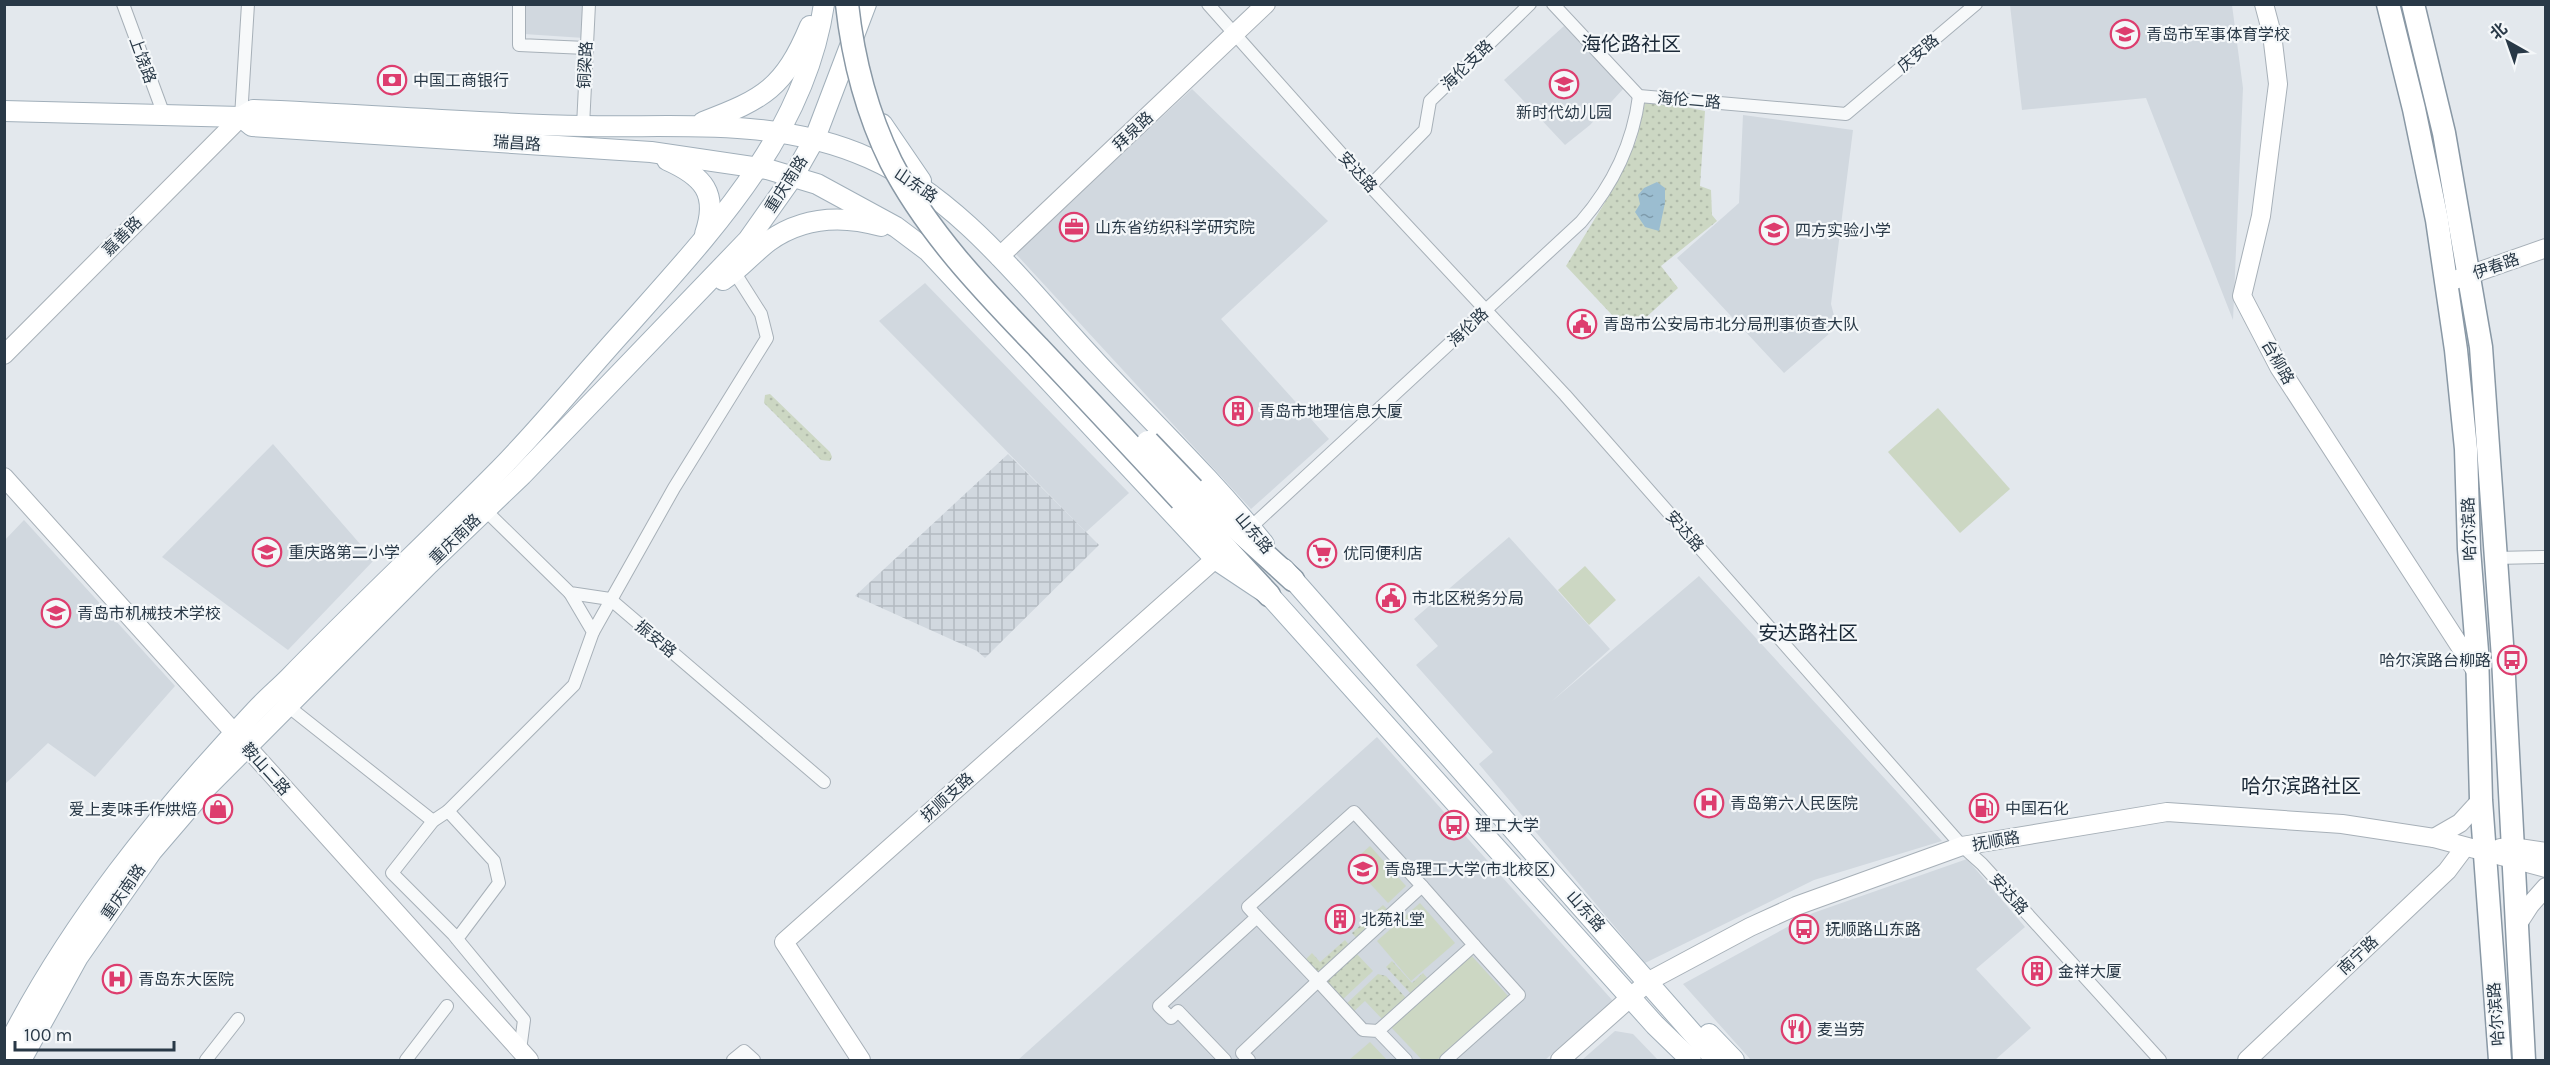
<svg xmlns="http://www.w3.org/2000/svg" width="2550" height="1065" font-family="Karla,'Noto Sans SC',sans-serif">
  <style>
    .built { fill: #d1d8df }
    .industrial { fill: url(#industrial-grid) }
    .grass { fill: url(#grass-dots) }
    .garden { fill: #ccd7c3 }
    .water { fill: url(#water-ripples) }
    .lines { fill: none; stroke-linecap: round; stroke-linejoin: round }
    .street-casing { stroke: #a7b0b8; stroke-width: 14 }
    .secondary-casing { stroke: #a7b0b8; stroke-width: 20 }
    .primary-casing { stroke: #a1afba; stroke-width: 22 }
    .highway-casing { stroke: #8998a5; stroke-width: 25 }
    .street { stroke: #f7f9fa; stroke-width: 12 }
    .secondary { stroke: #fff; stroke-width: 18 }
    .primary { stroke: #fff; stroke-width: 20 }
    .highway { stroke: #fff; stroke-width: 22 }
    .highway-bridge-casing { stroke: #8998a5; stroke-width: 25; stroke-linecap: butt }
    .highway-bridge { stroke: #fff; stroke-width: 22 }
    .labels { text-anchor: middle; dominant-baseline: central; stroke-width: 4.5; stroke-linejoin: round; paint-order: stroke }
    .poi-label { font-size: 16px; fill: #293947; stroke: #f4f7f9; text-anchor: start }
    .street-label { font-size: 16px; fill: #293947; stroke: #f4f7f9 }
    .quarter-label { font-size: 20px; fill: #1b2938; stroke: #f4f7f9 }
  </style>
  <defs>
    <pattern id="industrial-grid" width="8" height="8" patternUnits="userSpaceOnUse" patternTransform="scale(1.5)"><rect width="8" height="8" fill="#d1d8df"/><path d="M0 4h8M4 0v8" fill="none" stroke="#b3bac1"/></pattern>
    <pattern id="grass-dots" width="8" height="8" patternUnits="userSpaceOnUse" patternTransform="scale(1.5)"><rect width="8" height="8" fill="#ccd7c3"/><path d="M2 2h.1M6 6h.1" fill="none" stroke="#afb9a9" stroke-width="1.8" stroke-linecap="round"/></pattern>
    <pattern id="water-ripples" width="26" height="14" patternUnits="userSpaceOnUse" patternTransform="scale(1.5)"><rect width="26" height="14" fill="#9bbdd0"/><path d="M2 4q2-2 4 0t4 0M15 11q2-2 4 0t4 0" fill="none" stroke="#7e9bab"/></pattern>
  </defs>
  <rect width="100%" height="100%" fill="#e3e8ed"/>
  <g class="built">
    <polygon points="526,5 586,5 584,38 524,34"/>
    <polygon points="2010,5 2232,5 2243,88 2233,320 2146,98 2022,110"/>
    <polygon points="1564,26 1624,88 1590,125 1565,145 1504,80"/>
    <polygon points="1192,89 1328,221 1221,319 1329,439 1251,509 1015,253"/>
    <polygon points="1743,115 1853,130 1831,304 1837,327 1784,373 1677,258 1739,203"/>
    <polygon points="925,283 1129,493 1086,532 879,321"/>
    <polygon points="273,444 374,560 288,650 162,557"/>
    <polygon points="24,520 175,686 95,777 48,743 5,784 5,540"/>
    <polygon points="1509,537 1610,649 1551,702 1699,576 1942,841 1814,880 1645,963 1479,764 1493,752 1416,665 1438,646 1414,619"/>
    <polygon points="1377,737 1613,1001 1545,1060 1018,1060"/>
    <polygon points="1967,859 2025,927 1976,969 2031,1028 1995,1060 1751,1060 1683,984 1813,913"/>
    <polygon points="1615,1031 1633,1034 1658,1060 1582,1060"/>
  </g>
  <polygon class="industrial" points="1008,454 1099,545 985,658 977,651 855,596"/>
  <g class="grass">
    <polygon points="1646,99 1705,111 1700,186 1711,190 1712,215 1717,221 1661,266 1678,288 1629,333 1566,266 1613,189 1636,141"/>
    <polygon points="770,394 830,452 832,457 830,461 821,460 764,403 765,395"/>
    <polygon points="1383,905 1389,911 1358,940 1352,933"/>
    <polygon points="1345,940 1351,947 1319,976 1305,960 1312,953 1320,962"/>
    <polygon points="1355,952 1373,971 1340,1002 1322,983"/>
    <polygon points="1392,961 1412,983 1423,973 1428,979 1411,994 1386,967"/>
    <polygon points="1378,974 1386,976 1406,998 1382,1019 1365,1001 1351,1014 1344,1006"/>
  </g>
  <g class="garden">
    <polygon points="1938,408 2010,489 1960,533 1888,452"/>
    <polygon points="1585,566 1616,600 1589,625 1558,590"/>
    <polygon points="1370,846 1406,886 1388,903 1351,863"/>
    <polygon points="1420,903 1455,943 1411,981 1377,941"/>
    <polygon points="1470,954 1508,996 1437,1060 1422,1060 1390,1026"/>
    <polygon points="1370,1042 1387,1060 1349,1060"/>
  </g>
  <polygon class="water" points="1657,182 1665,188 1665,203 1659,231 1645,227 1635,212 1640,204 1638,195 1644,188"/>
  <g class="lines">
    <g class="street-casing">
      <g id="street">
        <polyline points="123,4 164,115"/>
        <polyline points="519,4 519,45 586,48"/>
        <polyline points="1208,4 1370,186 1565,395 1962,846 1982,864 2160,1060"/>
        <polyline points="1553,4 1639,96 1846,114 1976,4"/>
        <polyline points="241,117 248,4"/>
        <polyline points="583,126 589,4"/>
        <polyline points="1370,186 1425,130 1430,101 1530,4"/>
        <polyline points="485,510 570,593 610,599 824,782"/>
        <path d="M 1251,527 L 1581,222 C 1613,185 1633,144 1639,96"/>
        <polyline points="2495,558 2546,557"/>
        <polyline points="593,632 674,488 767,338 761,314 735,273"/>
        <polyline points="289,707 433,821"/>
        <polyline points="448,811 574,685 593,632 570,593"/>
        <polyline points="457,939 499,883 494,861 448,811 433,821 392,873 453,934 457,939 524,1020 520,1050"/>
        <polyline points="1378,1031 1474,945 1422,886 1318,981 1363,1030 1378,1031 1406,1060"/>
        <polyline points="206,1060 238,1019"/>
        <polyline points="406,1060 447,1006"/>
        <polyline points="733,1060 744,1051 754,1060"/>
        <polyline points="1225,1060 1178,1011 1171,1018 1159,1006 1257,917 1248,907 1354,812 1422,886"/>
        <polyline points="1249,1060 1242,1053 1318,981 1257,917"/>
        <polyline points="1446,1060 1519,995 1474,945"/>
      </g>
    </g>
    <g class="secondary-casing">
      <g id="secondary">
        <polyline points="2264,4 2272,34 2278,84 2261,216 2242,296 2279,367 2478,674"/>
        <polyline points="999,257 1266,4"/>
        <polyline points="2446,283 2546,248"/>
        <polyline points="4,355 241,117"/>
        <polyline points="4,477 529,1060"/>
        <polyline points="2434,838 2460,823 2481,800"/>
        <polyline points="2500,848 2512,847 2546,852"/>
        <polyline points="2517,925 2530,905 2546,887"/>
        <polyline points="861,1060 784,942 1215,559"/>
        <polyline points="1560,1060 1649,981 1750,927 1796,906 1962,846 2167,812 2342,824 2434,838 2546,868"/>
        <polyline points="2247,1060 2447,871 2465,847"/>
      </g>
    </g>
    <g class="primary-casing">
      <g id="primary">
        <path d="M 4,111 L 241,117 L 253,110 C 363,114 473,124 584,126 C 680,128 778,117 869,158 C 962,199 1027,289 1096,362 C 1152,422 1212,479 1264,544"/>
        <polyline points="241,117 252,126 651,152 767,169 817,184 896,227 928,251 1215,559 1269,595 1655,1025 1691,1060"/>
        <path d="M 703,122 C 764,99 784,88 810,26"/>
        <polyline points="882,124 921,181"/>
        <path d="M 667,160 C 703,176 719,193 705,234"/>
        <path d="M 723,280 C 740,269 753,253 769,241 C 803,217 842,215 881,226"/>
        <polyline points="1284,569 1716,1060"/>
        <polyline points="1709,1034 1734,1060"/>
        <path d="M 4,1053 C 68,925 158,814 255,711 C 266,699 278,689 289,678 C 358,607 431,539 500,469 C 544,424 584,374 626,328 C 710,233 805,135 824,4"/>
        <polyline points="21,1060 78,957 152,851 206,788 429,564 522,475 748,240 794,175 815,138 866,4"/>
      </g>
    </g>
    <g class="highway-casing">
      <g id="highway">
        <polyline points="2388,4 2414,109 2437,220 2456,350 2466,449 2469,549 2477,651 2481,800 2500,1060"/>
        <polyline points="2413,4 2444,133 2481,347 2503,658 2524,1060"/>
        <polyline points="1193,489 1293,580"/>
        <polyline points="1181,500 1269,595"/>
      </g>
    </g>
    <use href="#street" class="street"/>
    <use href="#secondary" class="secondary"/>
    <use href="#primary" class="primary"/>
    <use href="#highway" class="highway"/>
    <g class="highway-bridge-casing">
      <g id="highway-bridge">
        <path d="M 847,4 C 853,59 867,113 891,162 C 927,232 984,291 1038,347 C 1086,398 1134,449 1181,500"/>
        <polyline points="1148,442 1193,489"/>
      </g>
    </g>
    <use href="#highway-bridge" class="highway-bridge"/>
  </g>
  <defs>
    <g id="school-ring" transform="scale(1.5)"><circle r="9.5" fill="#f4f7f9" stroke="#dd3d6e" stroke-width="1.5"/><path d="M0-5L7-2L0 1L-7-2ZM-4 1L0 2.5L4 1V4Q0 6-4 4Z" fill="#dd3d6e"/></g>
    <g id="bank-ring" transform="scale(1.5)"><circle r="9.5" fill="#f4f7f9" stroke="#dd3d6e" stroke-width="1.5"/><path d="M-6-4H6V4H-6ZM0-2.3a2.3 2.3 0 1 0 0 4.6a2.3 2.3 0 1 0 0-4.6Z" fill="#dd3d6e"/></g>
    <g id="office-ring" transform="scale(1.5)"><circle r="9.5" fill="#f4f7f9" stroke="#dd3d6e" stroke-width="1.5"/><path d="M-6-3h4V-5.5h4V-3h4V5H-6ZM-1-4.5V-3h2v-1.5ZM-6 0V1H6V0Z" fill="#dd3d6e"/></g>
    <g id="civic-ring" transform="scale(1.5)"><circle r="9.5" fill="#f4f7f9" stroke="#dd3d6e" stroke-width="1.5"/><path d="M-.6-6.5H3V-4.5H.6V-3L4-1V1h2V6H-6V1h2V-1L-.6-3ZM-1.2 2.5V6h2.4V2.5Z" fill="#dd3d6e"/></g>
    <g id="building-ring" transform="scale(1.5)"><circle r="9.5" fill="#f4f7f9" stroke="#dd3d6e" stroke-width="1.5"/><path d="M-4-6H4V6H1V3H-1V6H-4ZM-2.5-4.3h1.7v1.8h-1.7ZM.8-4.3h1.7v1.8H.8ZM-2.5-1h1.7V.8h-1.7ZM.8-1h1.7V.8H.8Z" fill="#dd3d6e"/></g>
    <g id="supermarket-ring" transform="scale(1.5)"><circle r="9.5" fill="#f4f7f9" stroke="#dd3d6e" stroke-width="1.5"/><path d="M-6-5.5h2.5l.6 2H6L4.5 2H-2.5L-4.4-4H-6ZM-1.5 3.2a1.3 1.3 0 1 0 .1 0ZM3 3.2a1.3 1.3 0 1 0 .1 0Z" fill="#dd3d6e"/></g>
    <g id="bus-ring" transform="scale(1.5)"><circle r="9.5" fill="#f4f7f9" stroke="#dd3d6e" stroke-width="1.5"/><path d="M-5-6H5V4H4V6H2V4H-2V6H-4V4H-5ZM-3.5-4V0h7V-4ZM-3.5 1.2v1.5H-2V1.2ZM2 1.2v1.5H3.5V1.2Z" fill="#dd3d6e"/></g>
    <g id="hospital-ring" transform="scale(1.5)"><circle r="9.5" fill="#f4f7f9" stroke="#dd3d6e" stroke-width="1.5"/><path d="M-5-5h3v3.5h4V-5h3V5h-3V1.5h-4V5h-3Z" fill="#dd3d6e"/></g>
    <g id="fuel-ring" transform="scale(1.5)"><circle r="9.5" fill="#f4f7f9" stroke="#dd3d6e" stroke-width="1.5"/><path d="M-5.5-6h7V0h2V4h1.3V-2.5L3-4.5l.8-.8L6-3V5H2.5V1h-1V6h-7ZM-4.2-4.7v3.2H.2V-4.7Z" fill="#dd3d6e"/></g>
    <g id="shop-ring" transform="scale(1.5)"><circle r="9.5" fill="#f4f7f9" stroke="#dd3d6e" stroke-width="1.5"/><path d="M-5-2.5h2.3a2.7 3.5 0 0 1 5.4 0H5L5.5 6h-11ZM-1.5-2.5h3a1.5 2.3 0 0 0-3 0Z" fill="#dd3d6e"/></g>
    <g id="university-ring" transform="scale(1.5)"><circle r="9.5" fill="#f4f7f9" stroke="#dd3d6e" stroke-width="1.5"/><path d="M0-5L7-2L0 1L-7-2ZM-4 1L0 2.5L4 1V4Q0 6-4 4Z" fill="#dd3d6e"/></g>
    <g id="restaurant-ring" transform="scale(1.5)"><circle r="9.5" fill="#f4f7f9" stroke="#dd3d6e" stroke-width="1.5"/><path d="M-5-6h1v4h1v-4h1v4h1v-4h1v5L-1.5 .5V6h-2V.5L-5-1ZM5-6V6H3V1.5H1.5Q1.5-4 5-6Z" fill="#dd3d6e"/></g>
  </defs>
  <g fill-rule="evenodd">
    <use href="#school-ring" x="2125" y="34"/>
    <use href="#bank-ring" x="392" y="80"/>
    <use href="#school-ring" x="1564" y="84"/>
    <use href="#office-ring" x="1074" y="227"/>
    <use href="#school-ring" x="1774" y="230"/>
    <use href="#civic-ring" x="1582" y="324"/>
    <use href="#building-ring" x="1238" y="411"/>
    <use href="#school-ring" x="267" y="552"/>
    <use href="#supermarket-ring" x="1322" y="553"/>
    <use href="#civic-ring" x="1391" y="598"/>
    <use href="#school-ring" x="56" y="613"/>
    <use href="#bus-ring" x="2512" y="660"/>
    <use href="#hospital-ring" x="1709" y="803"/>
    <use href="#fuel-ring" x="1984" y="808"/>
    <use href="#shop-ring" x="218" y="809"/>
    <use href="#bus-ring" x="1454" y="825"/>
    <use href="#university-ring" x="1363" y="869"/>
    <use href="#building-ring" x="1340" y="919"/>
    <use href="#bus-ring" x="1804" y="929"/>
    <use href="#building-ring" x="2037" y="971"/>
    <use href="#hospital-ring" x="117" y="979"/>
    <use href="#restaurant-ring" x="1796" y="1029"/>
  </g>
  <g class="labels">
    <g class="poi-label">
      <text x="2146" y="34">青岛市军事体育学校</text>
      <text x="413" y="80">中国工商银行</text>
      <text x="1564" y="112" text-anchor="middle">新时代幼儿园</text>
      <text x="1095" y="227">山东省纺织科学研究院</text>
      <text x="1795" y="230">四方实验小学</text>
      <text x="1603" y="324">青岛市公安局市北分局刑事侦查大队</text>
      <text x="1259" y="411">青岛市地理信息大厦</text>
      <text x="288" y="552">重庆路第二小学</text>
      <text x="1343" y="553">优同便利店</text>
      <text x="1412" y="598">市北区税务分局</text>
      <text x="77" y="613">青岛市机械技术学校</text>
      <text x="2491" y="660" text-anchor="end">哈尔滨路台柳路</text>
      <text x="1730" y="803">青岛第六人民医院</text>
      <text x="2005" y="808">中国石化</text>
      <text x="197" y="809" text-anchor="end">爱上麦味手作烘焙</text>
      <text x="1475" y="825">理工大学</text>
      <text x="1384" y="869">青岛理工大学(市北校区)</text>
      <text x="1361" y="919">北苑礼堂</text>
      <text x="1825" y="929">抚顺路山东路</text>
      <text x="2058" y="971">金祥大厦</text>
      <text x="138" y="979">青岛东大医院</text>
      <text x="1817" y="1029">麦当劳</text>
    </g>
    <g class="street-label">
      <text transform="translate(1918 53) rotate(-40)">庆安路</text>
      <text transform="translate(143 60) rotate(70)">上饶路</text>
      <text transform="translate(585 65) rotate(-87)">铜梁路</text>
      <text transform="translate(1467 65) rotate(-44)">海伦支路</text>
      <text transform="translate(1689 100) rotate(5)">海伦二路</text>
      <text transform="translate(1133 131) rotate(-43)">拜泉路</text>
      <text transform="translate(517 143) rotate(4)">瑞昌路</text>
      <text transform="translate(1358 172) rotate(48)">安达路</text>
      <text transform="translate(786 184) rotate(-57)">重庆南路</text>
      <text transform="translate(916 185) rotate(34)">山东路</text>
      <text transform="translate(122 236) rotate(-45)">嘉善路</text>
      <text transform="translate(2496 266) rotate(-19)">伊春路</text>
      <text transform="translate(1468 327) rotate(-43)">海伦路</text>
      <text transform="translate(2278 362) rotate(60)">台柳路</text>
      <text transform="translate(2469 529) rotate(-92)">哈尔滨路</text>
      <text transform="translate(1685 531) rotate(49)">安达路</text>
      <text transform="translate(1254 533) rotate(50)">山东路</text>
      <text transform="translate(455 539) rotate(-44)">重庆南路</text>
      <text transform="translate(656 639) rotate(40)">振安路</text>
      <text transform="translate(266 769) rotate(48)">鞍山二路</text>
      <text transform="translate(947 797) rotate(-42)">抚顺支路</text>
      <text transform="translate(1996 841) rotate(-10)">抚顺路</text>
      <text transform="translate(123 892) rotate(-55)">重庆南路</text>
      <text transform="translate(2009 894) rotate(48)">安达路</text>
      <text transform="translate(1586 911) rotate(48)">山东路</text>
      <text transform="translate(2358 955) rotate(-43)">南宁路</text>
      <text transform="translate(2496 1014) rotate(-94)">哈尔滨路</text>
    </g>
    <g class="quarter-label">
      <text x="1631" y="44">海伦路社区</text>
      <text x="1808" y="633">安达路社区</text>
      <text x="2301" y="786">哈尔滨路社区</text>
    </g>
  </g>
  <rect width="2550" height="1065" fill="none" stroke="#293947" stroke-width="12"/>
  <g transform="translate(2508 42) rotate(320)" stroke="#f4f7f9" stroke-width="4.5" paint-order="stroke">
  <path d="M0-4.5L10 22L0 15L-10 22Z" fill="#293947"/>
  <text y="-9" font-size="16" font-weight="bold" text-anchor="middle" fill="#293947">北</text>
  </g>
  <path d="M15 1041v9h159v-9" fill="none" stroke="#293947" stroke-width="3"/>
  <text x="24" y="1041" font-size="18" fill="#293947" stroke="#f4f7f9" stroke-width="4.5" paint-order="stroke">100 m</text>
</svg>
